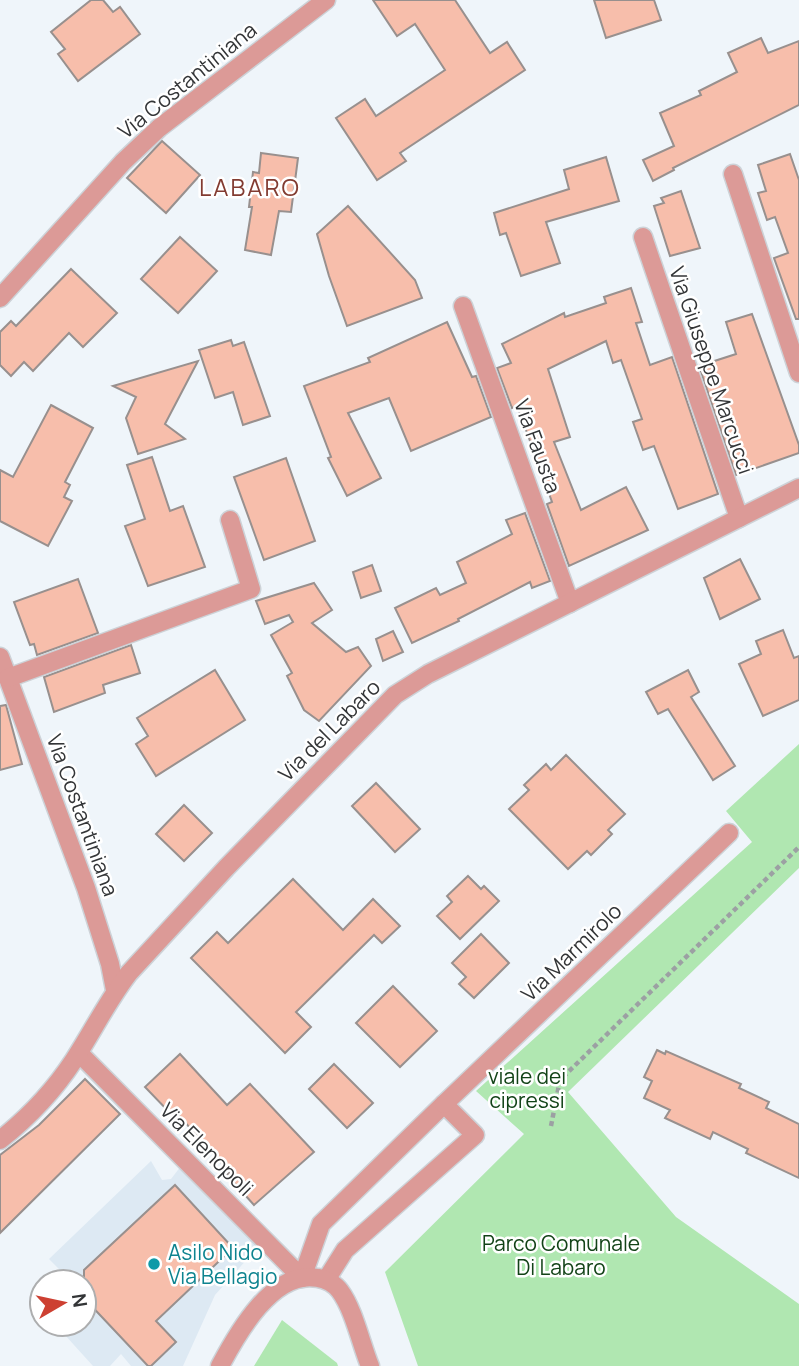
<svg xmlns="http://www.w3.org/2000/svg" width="799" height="1366" font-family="Manrope,sans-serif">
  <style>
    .built { fill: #dde9f3 }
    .green { fill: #b0e7b1 }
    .building { fill: #f7beab; stroke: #98908e; stroke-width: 2 }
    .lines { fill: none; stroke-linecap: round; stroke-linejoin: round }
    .minor-casing { stroke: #cdd2d7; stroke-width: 21 }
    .path { stroke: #9ca0a3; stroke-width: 4.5; stroke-dasharray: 5 3.5; stroke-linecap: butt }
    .minor { stroke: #dc9a97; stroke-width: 18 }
    .culture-dot { fill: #0f9aa8; stroke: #fff; stroke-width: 2.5 }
    .labels { text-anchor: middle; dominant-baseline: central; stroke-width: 5; stroke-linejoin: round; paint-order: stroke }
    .street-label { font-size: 21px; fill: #333537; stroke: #fff }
    .park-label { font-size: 21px; fill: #124317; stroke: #fff }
    .culture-label { font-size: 21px; fill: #0d838f; stroke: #fff; text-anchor: start }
    .quarter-label { font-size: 24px; letter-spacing: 2px; fill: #823b31; stroke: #fff }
  </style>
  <rect width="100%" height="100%" fill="#eff5fa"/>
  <polygon class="built" points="151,1161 162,1180 171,1179 181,1166 258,1247 215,1295 183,1366 131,1366 121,1354 110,1366 93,1366 55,1324 84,1324 84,1282 50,1282 61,1271 49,1259"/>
  <g class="green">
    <polygon points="799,744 799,868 568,1092 676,1217 799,1304 799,1366 418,1366 385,1272 524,1134 476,1091 752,842 726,811"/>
    <polygon points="282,1320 337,1363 338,1366 254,1366"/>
  </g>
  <g class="building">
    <polygon points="91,0 103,0 113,12 120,7 140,34 78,81 58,54 65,49 51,32"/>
    <polygon points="373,0 455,0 490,53 507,42 525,70 400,153 406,161 377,180 336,118 365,99 376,116 445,70 415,24 397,36"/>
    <polygon points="594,0 654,0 661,20 606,38"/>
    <polygon points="761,38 768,53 799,41 799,105 673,168 674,170 653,181 643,160 674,146 660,113 701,95 699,91 737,72 728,53"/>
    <polygon points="162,141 200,175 166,213 127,178"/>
    <polygon points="261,153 298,158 291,212 279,211 271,255 245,250 252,207 249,207 253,172 259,173"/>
    <polygon points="790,154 799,180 799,319 796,319 774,258 788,253 775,217 767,220 758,193 766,191 758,165"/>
    <polygon points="606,157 619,201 546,222 560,263 521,276 506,233 500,235 494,213 569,189 564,170"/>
    <polygon points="681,191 700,248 670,256 654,206 664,203 661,198"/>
    <polygon points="348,206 415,280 422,298 347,326 329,276 317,234"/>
    <polygon points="180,237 217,271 178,313 141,279"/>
    <polygon points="71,269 117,313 83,347 69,333 33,371 24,362 11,376 0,365 0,332 11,321 16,326"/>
    <polygon points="631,288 642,322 636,323 650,365 672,357 718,494 678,509 654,446 643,450 633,422 642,419 621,360 613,363 606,341 548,369 570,437 554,442 581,510 626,487 648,530 569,566 547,504 552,502 517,405 512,408 497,368 511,363 502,344 564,313 565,317 606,303 604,297"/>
    <polygon points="752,314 799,445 799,453 736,475 699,366 736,354 726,322"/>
    <polygon points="447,322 472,377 476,376 491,417 411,451 389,398 348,413 381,478 347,496 328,458 331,457 304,386 370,362 368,358"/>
    <polygon points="231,340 233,346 244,342 270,416 243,425 233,392 215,398 199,350"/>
    <polygon points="198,361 165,424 185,439 138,454 126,418 136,397 113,386"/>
    <polygon points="51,405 93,428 65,482 70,485 64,497 72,501 48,546 0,521 0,470 13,477"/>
    <polygon points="152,457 170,511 183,506 205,567 148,586 125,526 145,519 127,465"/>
    <polygon points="286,458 315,541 264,560 234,477"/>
    <polygon points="525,513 550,581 532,588 530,582 458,619 459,621 412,643 395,608 436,588 440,595 466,583 457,562 512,534 506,520"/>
    <polygon points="740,559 760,599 720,619 704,578"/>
    <polygon points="372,565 381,591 361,598 353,572"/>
    <polygon points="78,579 98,633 37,655 34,644 30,645 14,602"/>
    <polygon points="314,583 332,610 312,623 346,652 358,647 371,666 319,721 304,710 287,676 292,673 271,635 293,622 289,615 265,624 256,601"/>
    <polygon points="783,630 794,658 799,656 799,700 763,716 739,664 761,654 756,641"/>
    <polygon points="393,631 403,652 383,661 376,639"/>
    <polygon points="131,645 140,673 103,685 105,693 54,712 44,677"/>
    <polygon points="215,670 245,720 156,776 136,744 148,736 137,718"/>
    <polygon points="688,670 699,692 691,697 735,766 713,780 668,709 658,714 646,692"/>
    <polygon points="6,705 22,764 0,770 0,706"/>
    <polygon points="566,755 625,814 608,830 612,834 591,855 587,851 568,869 509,809 529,790 524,785 546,764 551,770"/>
    <polygon points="376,783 420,829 395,852 352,806"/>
    <polygon points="184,805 212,833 184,861 156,834"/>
    <polygon points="468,876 481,889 484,886 499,901 460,939 437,916 452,902 447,896"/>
    <polygon points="293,879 343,930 373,899 400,926 382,943 374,935 296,1012 311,1027 285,1053 191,958 217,932 228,943"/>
    <polygon points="481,934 509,963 474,998 459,984 466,977 452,963"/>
    <polygon points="393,986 437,1031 400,1067 356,1023"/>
    <polygon points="657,1050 665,1054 666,1051 741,1084 739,1088 769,1102 766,1108 799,1124 799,1178 746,1153 748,1149 713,1132 710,1139 665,1118 670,1110 644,1098 652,1081 644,1077"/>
    <polygon points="180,1054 227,1105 250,1084 314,1152 254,1205 227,1175 230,1172 173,1109 169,1112 145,1087"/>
    <polygon points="334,1064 373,1103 347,1128 309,1089"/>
    <polygon points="85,1079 120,1114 0,1233 0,1155 39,1125"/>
    <polygon points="175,1185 233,1248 156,1321 176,1342 151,1366 148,1366 84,1298 84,1270"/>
  </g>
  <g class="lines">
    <g class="minor-casing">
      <g id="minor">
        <polyline points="733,174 799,373"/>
        <polyline points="643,237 739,518"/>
        <polyline points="0,298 123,162 159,128 326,0"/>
        <polyline points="463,306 570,603"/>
        <polyline points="0,657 86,888 110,964 115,990"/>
        <polyline points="8,678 251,589 230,520"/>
        <polyline points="79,1053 302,1278 321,1224 444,1104 475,1135 345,1250 326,1280"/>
        <polyline points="444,1104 729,833"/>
        <path d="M 0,1140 C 29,1117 53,1092 74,1060 C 93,1031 108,1000 129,973 L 226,868 L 395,695 L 428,674 L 799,488"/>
        <path d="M 220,1366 C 237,1334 273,1269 318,1278 C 326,1279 335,1284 340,1291 C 354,1310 361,1344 370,1366"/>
      </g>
    </g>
    <polyline class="path" points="551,1126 560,1080 799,847"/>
    <use href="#minor" class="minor"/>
  </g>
  <circle class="culture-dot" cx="154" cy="1264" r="7"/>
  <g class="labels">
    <g class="street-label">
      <text transform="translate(187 80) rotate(-39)">Via Costantiniana</text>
      <text transform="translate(712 370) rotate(71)">Via Giuseppe Marcucci</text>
      <text transform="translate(538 446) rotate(70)">Via Fausta</text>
      <text transform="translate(329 730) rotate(-45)">Via del Labaro</text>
      <text transform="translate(83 815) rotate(70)">Via Costantiniana</text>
      <text transform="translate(571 952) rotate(-44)">Via Marmirolo</text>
      <text transform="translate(207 1149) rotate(45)">Via Elenopoli</text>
    </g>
    <g class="park-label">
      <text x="527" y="1076">viale dei<tspan x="527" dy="24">cipressi</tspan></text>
      <text x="561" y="1243">Parco Comunale<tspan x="561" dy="24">Di Labaro</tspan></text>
    </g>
    <g class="culture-label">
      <text x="168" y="1252">Asilo Nido<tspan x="168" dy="24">Via Bellagio</tspan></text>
    </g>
    <g class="quarter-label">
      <text x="250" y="186">LABARO</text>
    </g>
  </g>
  <g transform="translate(63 1303) rotate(81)"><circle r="33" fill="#ffffff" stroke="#adaeaf" stroke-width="2"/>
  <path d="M0-5L12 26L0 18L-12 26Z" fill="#cd4032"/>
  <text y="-10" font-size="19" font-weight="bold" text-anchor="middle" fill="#333537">N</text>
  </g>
</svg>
